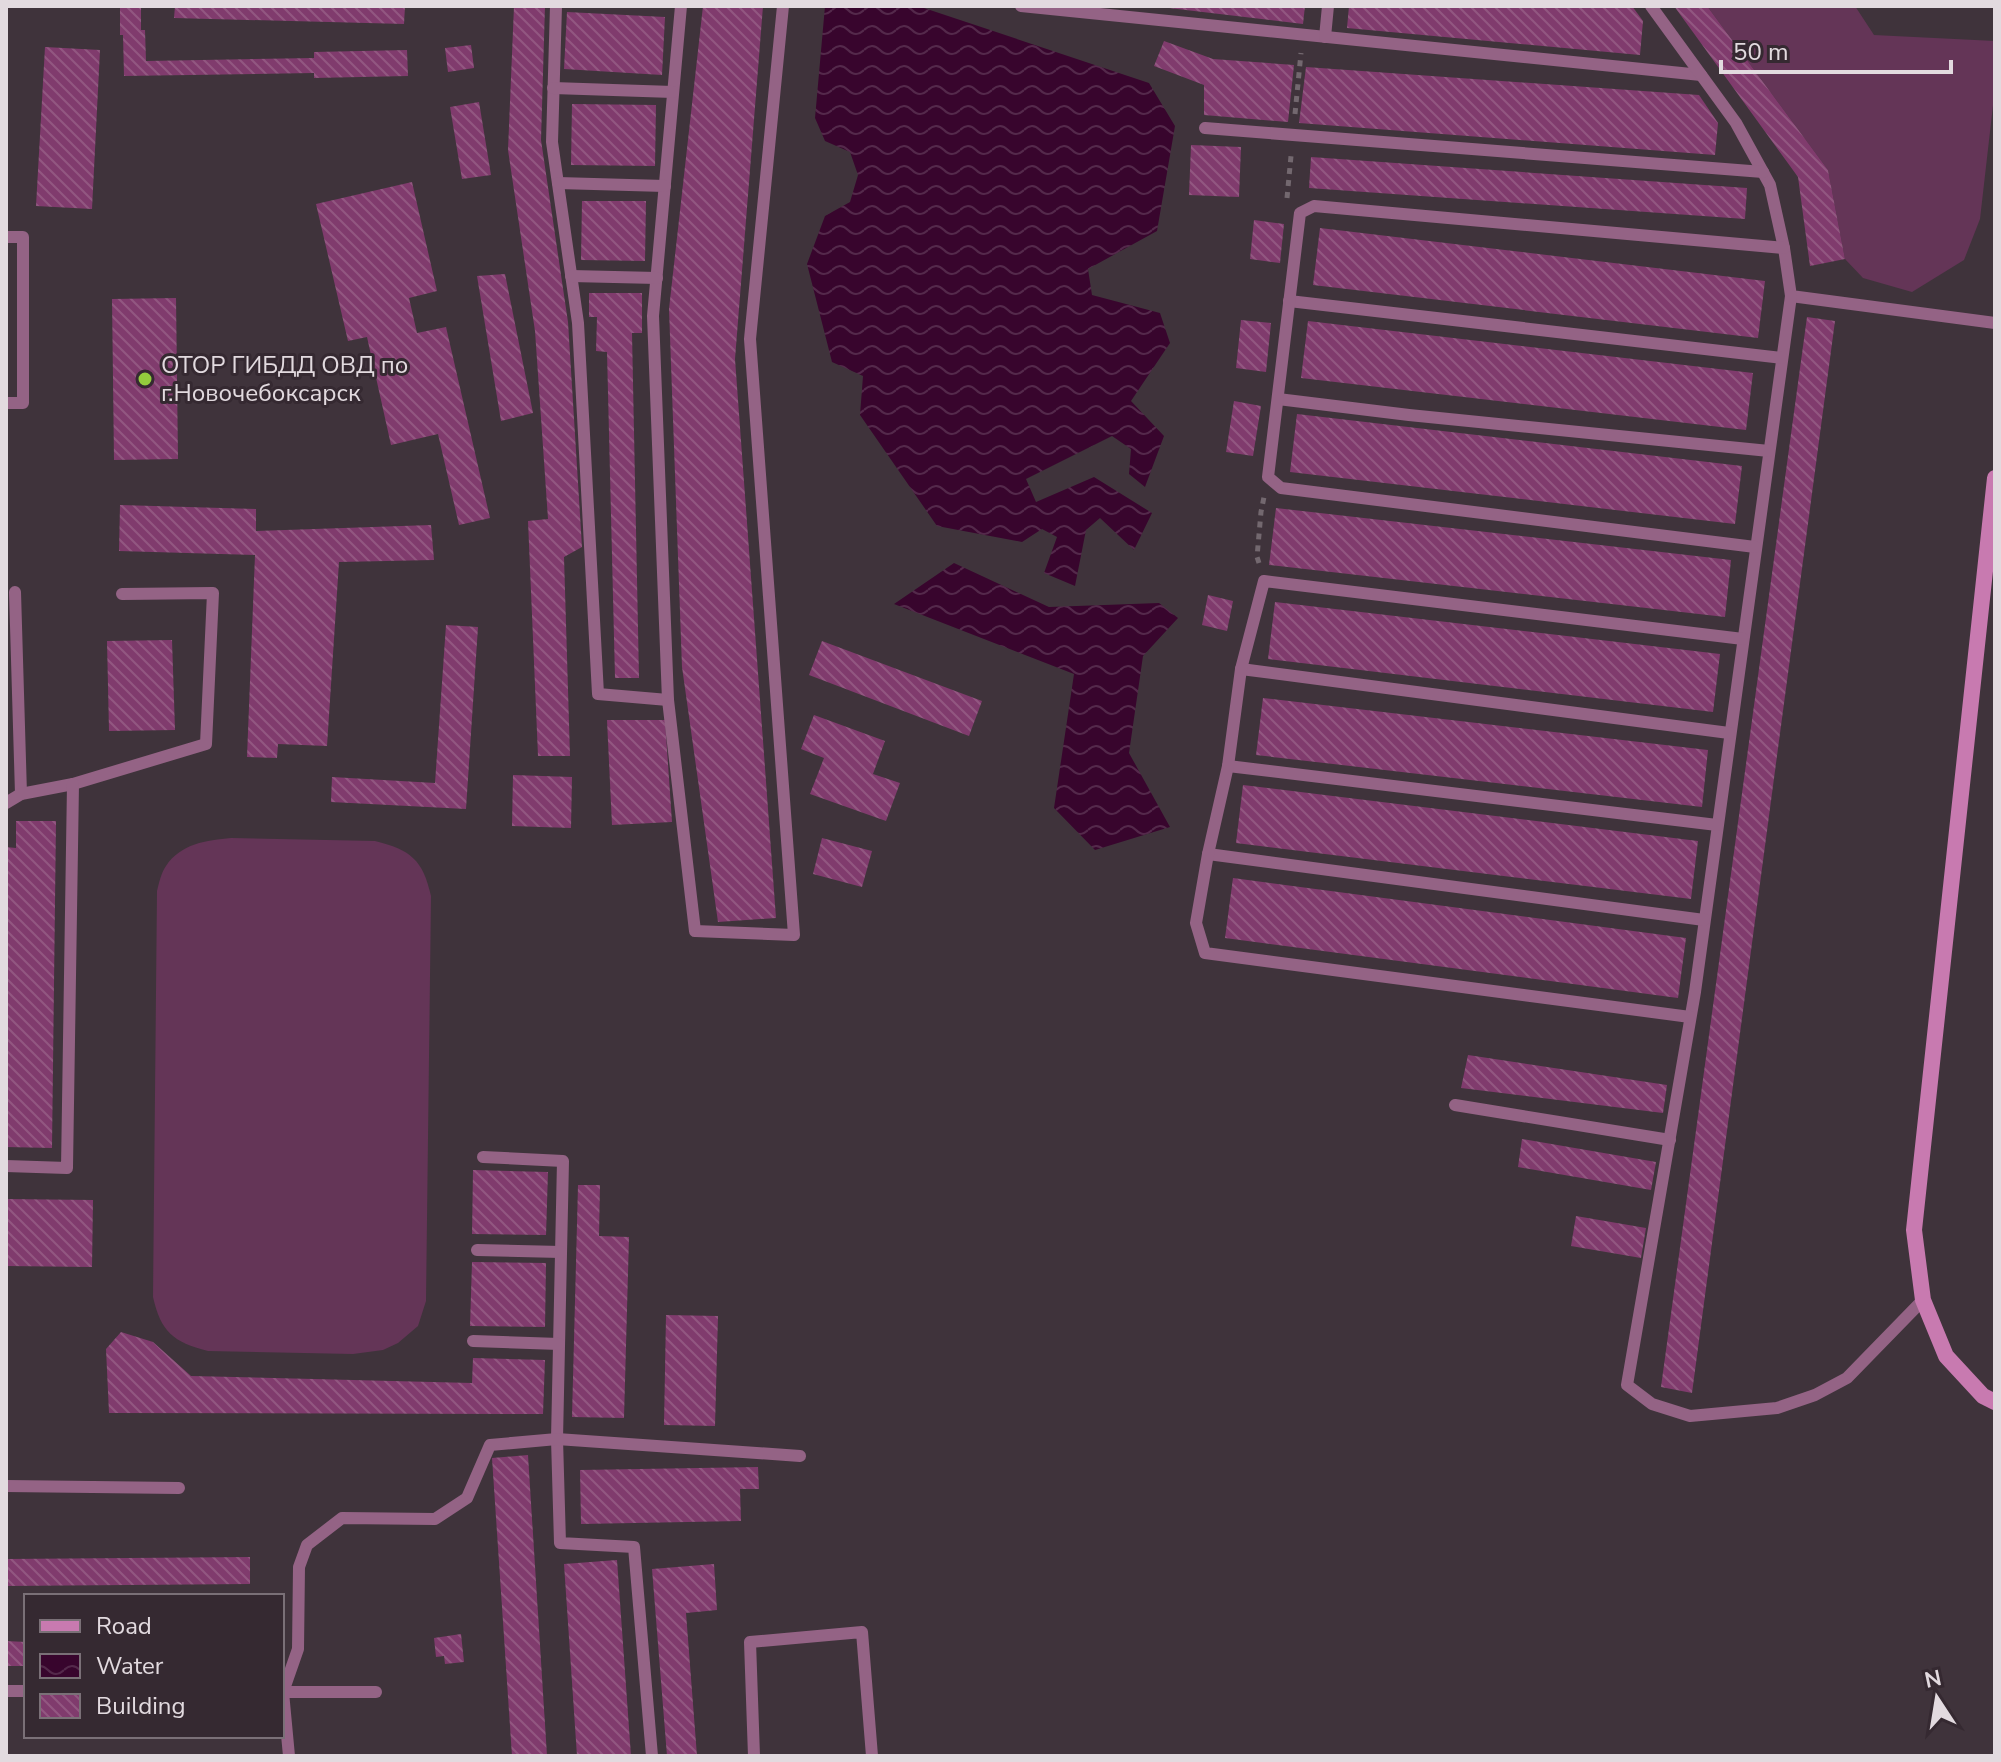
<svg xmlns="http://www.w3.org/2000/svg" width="2001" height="1762" font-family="'Nunito Sans',sans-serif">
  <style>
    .grass { fill: #643557 }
    .water { fill: url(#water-waves) }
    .building { fill: url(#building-back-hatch) }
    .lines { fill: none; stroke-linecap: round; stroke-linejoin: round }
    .path { stroke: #73686f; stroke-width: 5; stroke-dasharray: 6 6; stroke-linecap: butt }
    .lane { stroke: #946385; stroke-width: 12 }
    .secondary { stroke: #c87ab0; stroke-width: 16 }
    .poi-dot { fill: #93cd3d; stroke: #352931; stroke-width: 3 }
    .labels { text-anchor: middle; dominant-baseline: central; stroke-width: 6; stroke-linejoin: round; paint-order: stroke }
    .poi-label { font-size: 24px; fill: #e2dadf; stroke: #352931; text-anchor: start }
  </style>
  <defs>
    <pattern id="water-waves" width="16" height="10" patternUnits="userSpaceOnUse" patternTransform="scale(2)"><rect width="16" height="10" fill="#38052d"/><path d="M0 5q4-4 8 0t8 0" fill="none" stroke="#54294b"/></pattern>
    <pattern id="building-back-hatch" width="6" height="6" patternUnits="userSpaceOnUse" patternTransform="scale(2)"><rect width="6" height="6" fill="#803b6d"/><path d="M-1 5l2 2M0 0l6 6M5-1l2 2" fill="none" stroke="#925781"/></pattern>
  </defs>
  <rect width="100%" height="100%" fill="#3f333b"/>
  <g class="grass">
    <polygon points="1707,6 1855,6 1874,35 1995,41 1995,88 1980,219 1964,260 1912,292 1863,278 1845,259 1828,170"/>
    <path d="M 231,838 L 375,841 C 411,850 423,860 431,896 L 426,1301 L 418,1326 L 398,1343 L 383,1350 L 353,1354 L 208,1351 C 173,1342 161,1332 153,1297 L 157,891 C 159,883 161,873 166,866 C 180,844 207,840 231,838 Z"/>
  </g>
  <g class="water">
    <polygon points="825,6 918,6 1149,83 1175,126 1157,231 1088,269 1092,295 1160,313 1170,343 1131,401 1164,436 1145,487 1129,474 1131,449 1112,436 1026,479 1036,502 1094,477 1152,513 1134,550 1100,518 1086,530 1075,586 1044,573 1057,537 1042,529 1022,542 937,526 860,415 863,376 832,362 807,264 825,216 850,202 858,175 850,152 825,141 815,118"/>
    <polygon points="954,563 1049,607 1159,603 1178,618 1143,656 1129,753 1170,827 1095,850 1054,808 1074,674 894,604"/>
  </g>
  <g class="building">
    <polygon points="120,6 141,6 141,30 145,30 146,61 314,58 314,52 407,50 408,76 314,78 314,73 124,76 123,35 120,35"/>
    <polygon points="175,6 405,6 404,24 174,18"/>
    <polygon points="514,6 545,6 541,140 568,322 582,547 564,557 570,756 538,756 528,521 548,519 535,331 508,150"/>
    <polygon points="703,6 763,6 735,359 776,918 718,922 682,667 669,309"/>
    <polygon points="1169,6 1305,6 1303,24 1169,8"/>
    <polygon points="1349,6 1632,6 1643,21 1640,55 1347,28"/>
    <polygon points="1674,6 1707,6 1828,170 1845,259 1810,266 1798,177"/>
    <polygon points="567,12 665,17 662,75 564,69"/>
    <polygon points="1164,41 1213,59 1294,65 1288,122 1204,115 1204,85 1154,66"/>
    <polygon points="471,45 474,68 448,72 445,48"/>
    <polygon points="45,47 100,50 92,209 36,206"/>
    <polygon points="1306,67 1699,95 1718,123 1715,155 1299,123"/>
    <polygon points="479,102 491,175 462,179 450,107"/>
    <polygon points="572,104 656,105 655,166 571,165"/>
    <polygon points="1191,145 1241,147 1239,197 1189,195"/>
    <polygon points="1311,157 1747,188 1745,219 1309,188"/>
    <polygon points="412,182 437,291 409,298 417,333 446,327 490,518 459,525 438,434 391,445 367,337 348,341 316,204"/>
    <polygon points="582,201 646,201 645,261 581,260"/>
    <polygon points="1254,220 1284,224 1280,263 1250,259"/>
    <polygon points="1320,228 1765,281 1758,338 1313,285"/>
    <polygon points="505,274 533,413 501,421 477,276"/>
    <polygon points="589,293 642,293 642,333 632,333 639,678 615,678 607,352 596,351 597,317 589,317"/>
    <polygon points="176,298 178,459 114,460 112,299"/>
    <polygon points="1807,317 1835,321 1692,1393 1661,1387"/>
    <polygon points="1241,320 1271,323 1266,372 1236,368"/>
    <polygon points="1308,321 1753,373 1746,430 1301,378"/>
    <polygon points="1234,401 1261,406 1253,456 1226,452"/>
    <polygon points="1297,414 1742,466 1735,524 1290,472"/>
    <polygon points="120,505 256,509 256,531 431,525 434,560 339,562 327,746 278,744 277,758 247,757 255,555 119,551"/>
    <polygon points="1276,508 1731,560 1725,617 1269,565"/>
    <polygon points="1208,595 1233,601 1227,631 1202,625"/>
    <polygon points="1275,602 1720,654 1713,712 1268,659"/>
    <polygon points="446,625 478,627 466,809 331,802 332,777 435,783"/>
    <polygon points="172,640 175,730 109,731 107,641"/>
    <polygon points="822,641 982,701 969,736 809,675"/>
    <polygon points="1263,698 1708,750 1702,807 1256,755"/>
    <polygon points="814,715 885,741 873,774 900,783 886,821 810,794 824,758 801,749"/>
    <polygon points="607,720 665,720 672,822 612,825"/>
    <polygon points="513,775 572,777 571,828 512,826"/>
    <polygon points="1243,785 1698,841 1691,899 1236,843"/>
    <polygon points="16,821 56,821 52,1148 6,1147 6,847 16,848"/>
    <polygon points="822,838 872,851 862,887 813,874"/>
    <polygon points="1233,878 1686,938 1678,998 1225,938"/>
    <polygon points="1468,1055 1667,1085 1663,1113 1461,1088"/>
    <polygon points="1522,1139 1656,1162 1651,1190 1518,1167"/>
    <polygon points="473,1170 548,1172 546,1235 472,1234"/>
    <polygon points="578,1185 600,1185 599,1236 629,1237 624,1418 572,1417"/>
    <polygon points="6,1199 93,1200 92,1267 6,1266"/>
    <polygon points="1576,1216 1646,1228 1641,1258 1571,1246"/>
    <polygon points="472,1262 546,1263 545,1327 470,1326"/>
    <polygon points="666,1315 718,1316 715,1426 664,1425"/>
    <polygon points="121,1332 153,1342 191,1376 472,1383 473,1358 545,1360 543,1414 109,1413 106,1349"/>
    <polygon points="528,1455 547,1756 512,1756 492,1458"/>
    <polygon points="758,1467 759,1489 740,1489 741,1521 581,1524 580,1470"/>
    <polygon points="250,1557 250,1584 6,1586 6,1559"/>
    <polygon points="617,1560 631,1756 577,1756 564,1564"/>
    <polygon points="714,1564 717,1610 686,1613 697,1756 667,1756 652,1569"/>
    <polygon points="461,1634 464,1662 445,1664 444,1656 436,1657 434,1638"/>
    <polygon points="6,1641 26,1642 26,1666 6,1666"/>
  </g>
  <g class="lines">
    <g class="path">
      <polyline points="1295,114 1301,53"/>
      <polyline points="1287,198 1291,156"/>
      <polyline points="1259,563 1257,557 1261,512 1264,497"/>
    </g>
    <g class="lane">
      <polyline points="556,6 552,142 578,323 598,694 668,700"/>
      <polyline points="681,6 653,316 668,700 695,931 794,935 750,339 783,6"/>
      <polyline points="1021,6 1701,75"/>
      <polyline points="1651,6 1736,123 1770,185 1784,248 1791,296 1995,323"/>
      <polyline points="1325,37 1328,6"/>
      <polyline points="553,88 673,92"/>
      <polyline points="1205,128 1763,172"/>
      <polyline points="558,183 665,186"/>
      <polyline points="6,237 23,237 23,403 6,403"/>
      <polyline points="571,276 657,278"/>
      <polyline points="1791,296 1695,992 1627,1385 1652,1404 1690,1416 1777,1408 1815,1395 1847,1378 1923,1300"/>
      <polyline points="1289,301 1782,358"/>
      <polyline points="1278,399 1409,415 1769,451"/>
      <polyline points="1755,547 1281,488 1268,477 1300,213 1314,206 1784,248"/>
      <polyline points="15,592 21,794"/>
      <polyline points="1241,669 1729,733"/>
      <polyline points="1228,766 1717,825"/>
      <polyline points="6,803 21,794 73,784 206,744 213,593 122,594"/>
      <polyline points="1208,854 1704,920"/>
      <polyline points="1690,1017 1205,953 1196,923 1208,854 1228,766 1241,669 1264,581 1743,639"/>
      <polyline points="1455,1105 1670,1140"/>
      <polyline points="483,1157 563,1161 557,1439 560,1543 634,1547 652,1756"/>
      <polyline points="6,1166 67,1168 73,784"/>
      <polyline points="477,1250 561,1252"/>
      <polyline points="473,1341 559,1344"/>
      <polyline points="6,1486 179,1488"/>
      <polyline points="6,1691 26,1691"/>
      <polyline points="282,1692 376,1692"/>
      <polyline points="289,1756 283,1692 298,1649 299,1567 307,1545 342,1518 435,1519 467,1498 490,1445 557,1439 800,1456"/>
      <polyline points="754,1756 750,1642 862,1632 872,1756"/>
    </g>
    <polyline class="secondary" points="1995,478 1914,1230 1923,1300 1946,1356 1983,1396 1995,1402"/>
  </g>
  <circle class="poi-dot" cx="145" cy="379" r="8"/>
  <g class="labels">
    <g class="poi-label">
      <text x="161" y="365">ОТОР ГИБДД ОВД по<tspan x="161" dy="28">г.Новочебоксарск</tspan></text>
    </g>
  </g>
  <rect width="2001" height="1762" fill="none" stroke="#e2dadf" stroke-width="16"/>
  <rect x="24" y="1594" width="260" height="144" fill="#352931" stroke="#7a7077" stroke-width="2"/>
  <rect x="40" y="1620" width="40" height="12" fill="#c87ab0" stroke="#7a7077" stroke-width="2"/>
  <text x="96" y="1634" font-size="24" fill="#e2dadf">Road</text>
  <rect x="40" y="1654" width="40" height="24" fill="url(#water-waves)" stroke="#7a7077" stroke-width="2"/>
  <text x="96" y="1674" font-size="24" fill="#e2dadf">Water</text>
  <rect x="40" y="1694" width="40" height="24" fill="url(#building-back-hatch)" stroke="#7a7077" stroke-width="2"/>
  <text x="96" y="1714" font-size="24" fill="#e2dadf">Building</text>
  <g transform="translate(1937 1698) rotate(348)" stroke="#352931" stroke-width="6" paint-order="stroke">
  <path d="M0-6L14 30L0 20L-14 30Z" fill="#e2dadf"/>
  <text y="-12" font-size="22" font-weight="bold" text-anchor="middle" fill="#e2dadf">N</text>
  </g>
  <path d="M1721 60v12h230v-12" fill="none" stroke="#e2dadf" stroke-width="4"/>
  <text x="1733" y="60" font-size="24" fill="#e2dadf" stroke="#352931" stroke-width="6" paint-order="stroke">50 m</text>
</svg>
